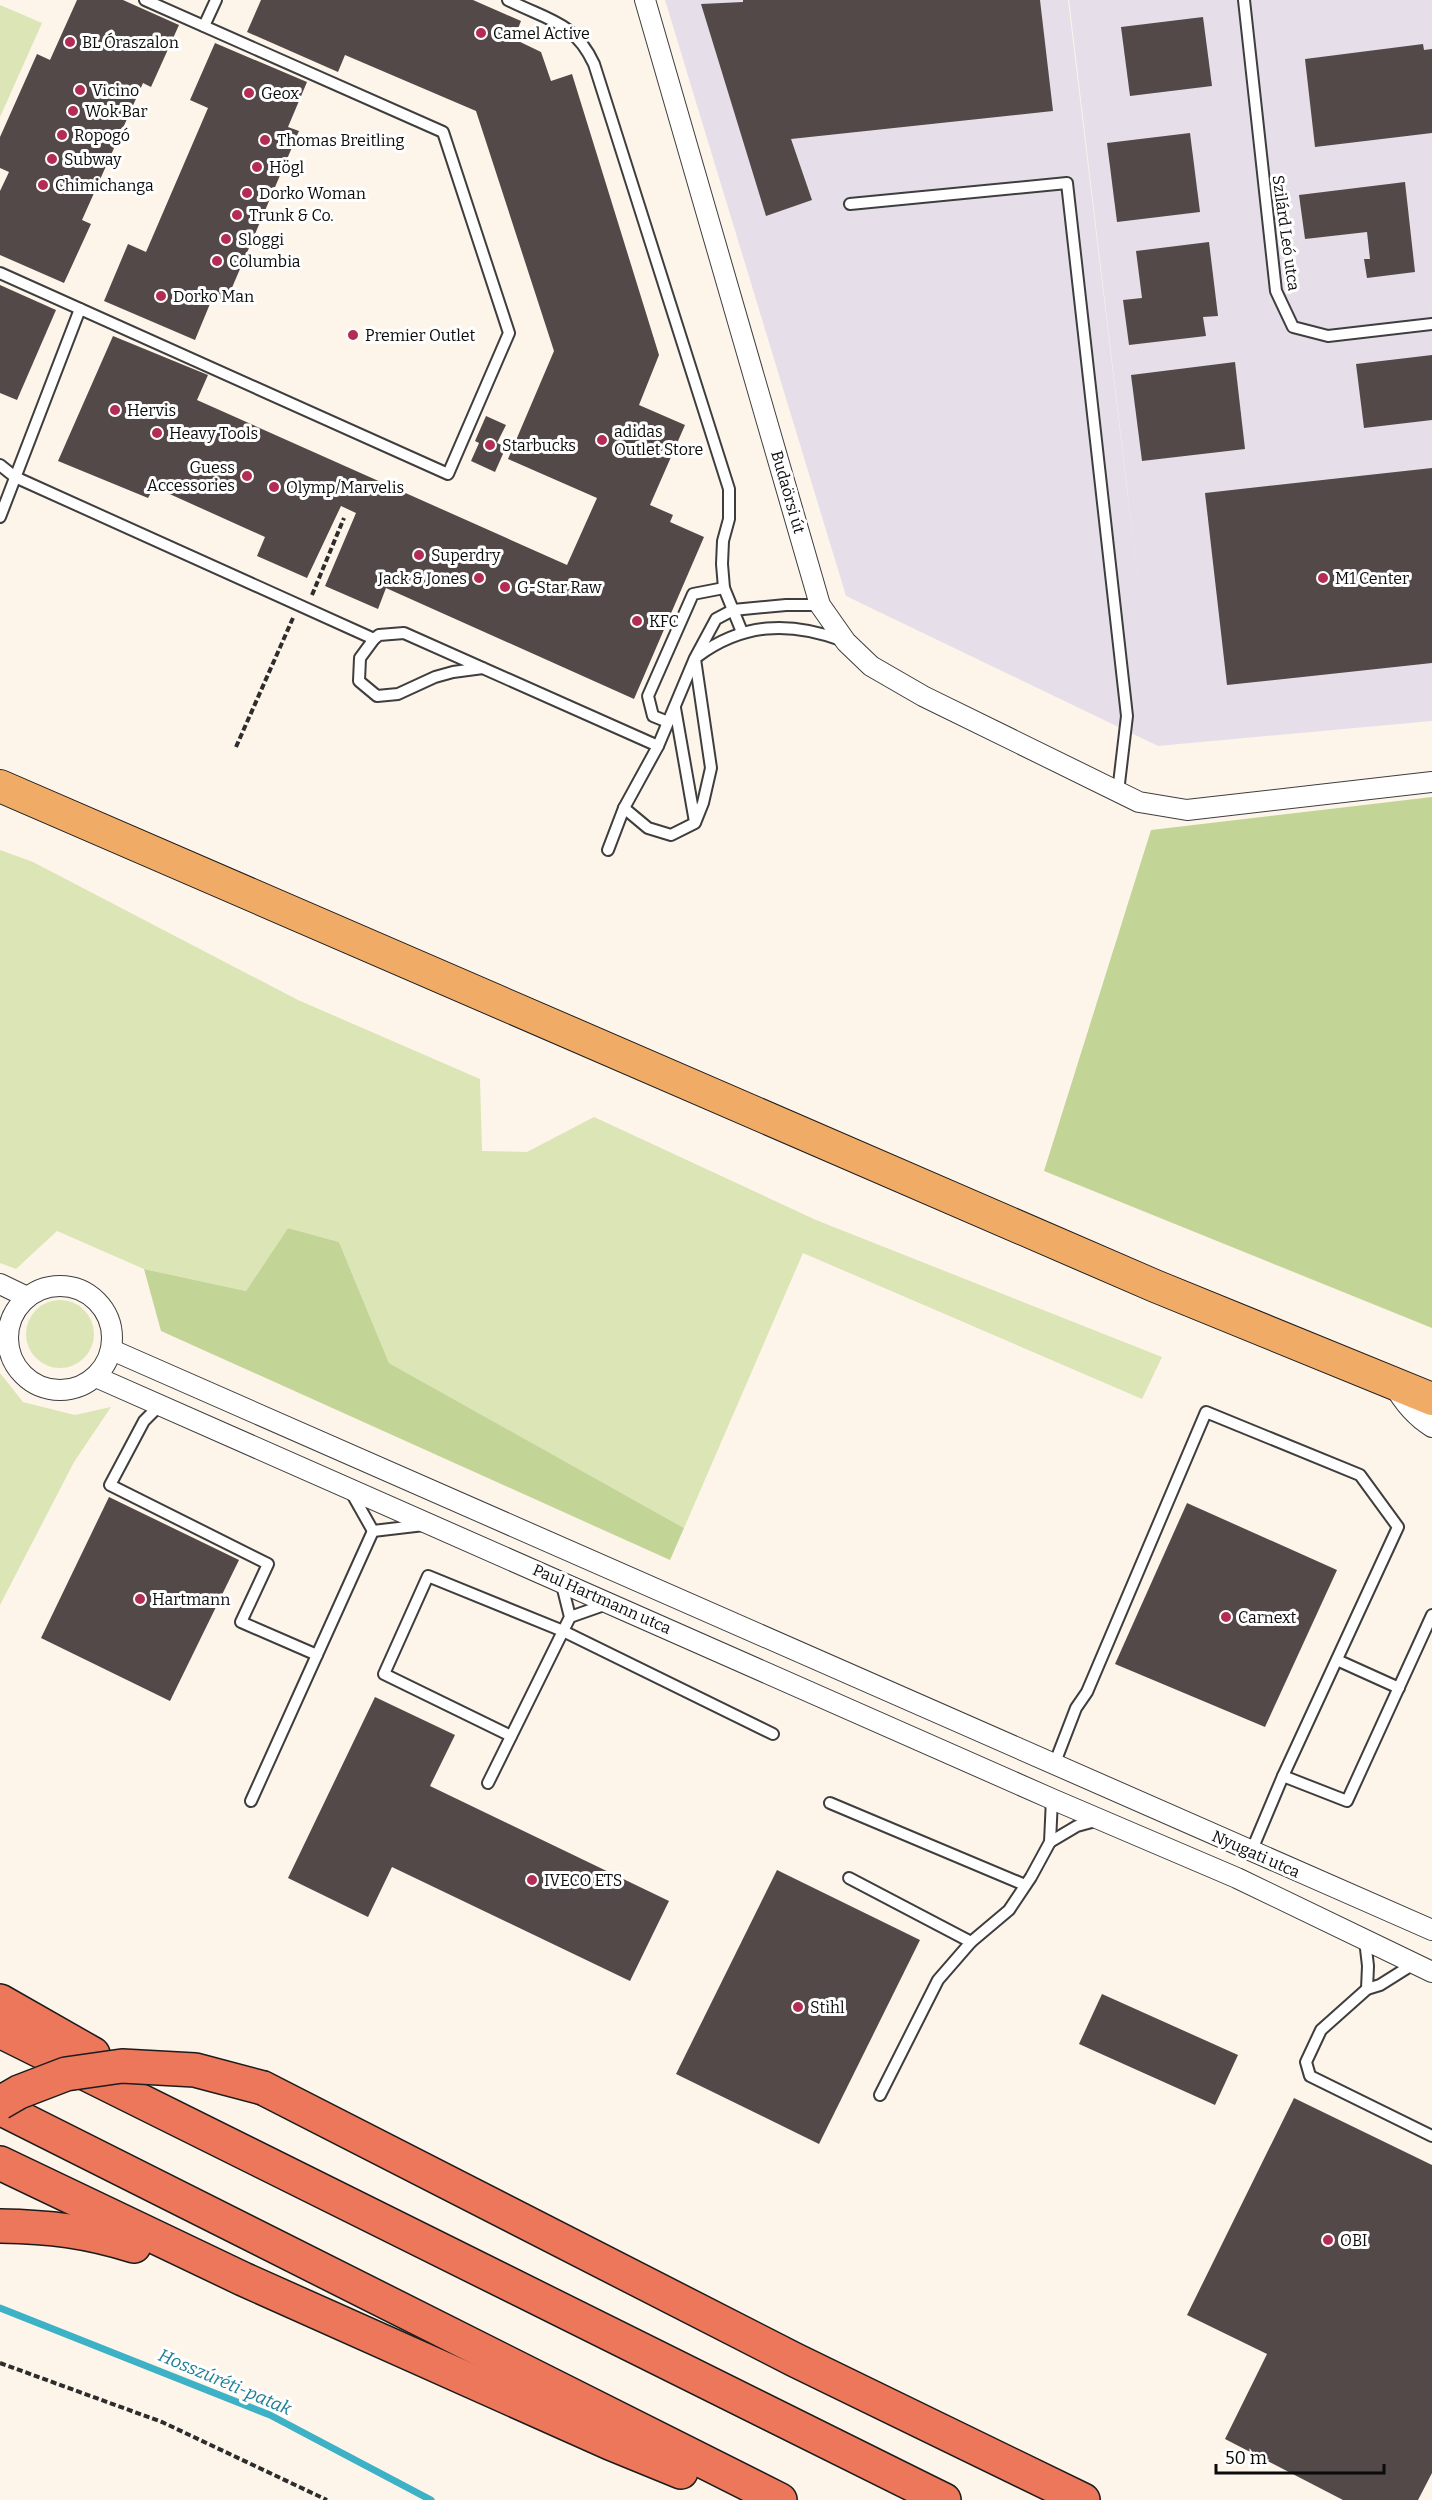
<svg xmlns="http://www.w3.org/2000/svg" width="1432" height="2500" font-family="Bitter,serif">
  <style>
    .industrial { fill: #e6dfe9 }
    .green { fill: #dbe5b6 }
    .forest { fill: #c2d596 }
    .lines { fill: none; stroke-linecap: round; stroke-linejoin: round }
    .stream { stroke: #3db1c5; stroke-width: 7 }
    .building { fill: #534948 }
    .service-casing { stroke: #3e3e3e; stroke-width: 14 }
    .minor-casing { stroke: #3e3e3e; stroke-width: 22 }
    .primary-casing { stroke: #1c1c1c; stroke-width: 34 }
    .motorway-casing { stroke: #1c1c1c; stroke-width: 36 }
    .path { stroke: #2d2d2d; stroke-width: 4; stroke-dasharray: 6 3; stroke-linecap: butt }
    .service { stroke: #fff; stroke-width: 10 }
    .minor { stroke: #fff; stroke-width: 20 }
    .primary { stroke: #f0ac67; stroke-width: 32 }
    .motorway { stroke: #ec775a; stroke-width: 33 }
    .motorway-bridge-casing { stroke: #1c1c1c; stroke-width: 36; stroke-linecap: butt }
    .motorway-bridge { stroke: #ec775a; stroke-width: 33 }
    .poi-dot { fill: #b22c54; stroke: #fff; stroke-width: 2 }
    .labels { text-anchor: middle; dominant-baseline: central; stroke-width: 6; stroke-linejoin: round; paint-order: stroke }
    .poi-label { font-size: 16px; fill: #0b0b0b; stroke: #fff; text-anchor: start }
    .street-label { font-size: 16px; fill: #0b0b0b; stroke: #fff }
    .water-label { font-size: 18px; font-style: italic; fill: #1c7e94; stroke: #fff }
  </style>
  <rect width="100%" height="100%" fill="#fef5ea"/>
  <polygon class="industrial" points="665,0 1068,0 1142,613 1069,0 1432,0 1432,721 1158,746 846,596"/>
  <g class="green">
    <polygon points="0,5 42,23 0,117"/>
    <polygon points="0,850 33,862 298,1000 480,1079 482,1151 527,1152 594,1117 816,1220 1162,1357 1142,1399 803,1253 684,1528 389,1363 339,1242 288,1228 246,1291 144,1269 57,1231 16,1269 0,1263"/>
    <circle cx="60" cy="1334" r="34"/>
    <polygon points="0,1373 23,1402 75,1415 111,1407 74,1462 0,1605"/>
  </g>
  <g class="forest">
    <polygon points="1432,797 1432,1328 1044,1171 1151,830"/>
    <polygon points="288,1228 339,1242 389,1363 684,1528 670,1560 161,1331 144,1269 246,1291"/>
  </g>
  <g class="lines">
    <polyline class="stream" points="0,2308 270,2415 431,2500"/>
  </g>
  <g class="building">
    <polygon points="77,0 123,0 179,25 151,87 143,83 82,220 91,224 64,283 0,255 0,191 9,172 0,168 0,137 37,54 50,60"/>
    <polygon points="261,0 473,0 521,21 514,39 541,52 551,81 572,74 659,355 639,405 685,425 650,505 673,515 670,522 704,537 634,699 386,588 378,609 325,586 356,513 341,506 307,578 257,556 265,537 154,487 148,498 58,461 113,336 208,375 197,400 567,565 597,498 508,459 554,351 476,111 345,55 338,72 247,32"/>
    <polygon points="743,0 1040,0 1053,111 791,139 812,200 766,216 701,4 743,2"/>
    <polygon points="1203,17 1212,86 1130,96 1121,27"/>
    <polygon points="215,43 307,82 288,127 299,131 225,304 212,299 195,340 104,301 128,244 146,252 208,108 190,100"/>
    <polygon points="1423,44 1424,50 1432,49 1432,133 1315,147 1305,59"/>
    <polygon points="1190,133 1200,212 1117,222 1107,143"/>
    <polygon points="1405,182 1415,272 1367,278 1364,259 1370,259 1367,232 1305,239 1299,195"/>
    <polygon points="1209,242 1218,316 1203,317 1206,336 1129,345 1123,300 1142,298 1136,251"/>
    <polygon points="0,285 56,310 17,400 0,393"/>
    <polygon points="1432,355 1432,420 1364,428 1356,364"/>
    <polygon points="1235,362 1245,449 1142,461 1131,375"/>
    <polygon points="486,416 506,425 497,443 506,447 495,472 471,461 479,443 475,441"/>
    <polygon points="1432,468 1432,663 1227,685 1205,493"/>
    <polygon points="109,1497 239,1560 170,1701 41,1638"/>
    <polygon points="1187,1503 1337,1570 1265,1727 1115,1664"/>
    <polygon points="375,1697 455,1735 430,1786 669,1901 630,1981 392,1867 368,1917 288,1878"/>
    <polygon points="777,1870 920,1940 819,2144 676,2074"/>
    <polygon points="1102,1994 1238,2055 1215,2105 1079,2044"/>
    <polygon points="1294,2098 1432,2165 1432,2473 1418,2500 1343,2500 1225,2439 1267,2354 1187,2315"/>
  </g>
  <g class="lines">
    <g class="service-casing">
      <g id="service">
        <path d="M 508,0 C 547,20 574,21 594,64 L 729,489 L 729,519 L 723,541 L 722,564 L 724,588 L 742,632"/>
        <polyline points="1244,0 1276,291 1293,327 1328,336 1432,324"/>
        <polyline points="204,26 216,0"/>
        <polyline points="850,204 1067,183 1127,716 1118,792"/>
        <polyline points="0,273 448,474 509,333 443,132 145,0"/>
        <polyline points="0,465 15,477 374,639"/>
        <polyline points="0,517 80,309"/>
        <path d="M 698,656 C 743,623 789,621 841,640"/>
        <polyline points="483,668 453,672 435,677 398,694 377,696 359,681 360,658 374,639 379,635 404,633 658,746"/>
        <polyline points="675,708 695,822"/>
        <polyline points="668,722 653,716 648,696 693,594 724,588"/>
        <polyline points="624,808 648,828 671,835 695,823 703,803 711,768 695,659"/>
        <polyline points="608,850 624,808 658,746 695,658 716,619 733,610 786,605 820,605"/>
        <polyline points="160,1405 144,1421 110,1485 268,1564 241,1622 317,1655"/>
        <polyline points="351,1492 373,1531"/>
        <polyline points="373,1531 424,1525"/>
        <polyline points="570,1617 607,1604"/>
        <polyline points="1337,1660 1399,1688"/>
        <polyline points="511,1736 384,1674 428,1576 563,1631 773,1734"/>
        <polyline points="1054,1765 1076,1708 1087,1692 1206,1412 1360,1475 1398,1527 1283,1776 1251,1852"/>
        <polyline points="1283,1776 1347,1801 1432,1615"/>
        <polyline points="488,1783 570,1617 561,1581"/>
        <polyline points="251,1801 373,1531"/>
        <polyline points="830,1803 1025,1885"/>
        <polyline points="1050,1842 1077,1826 1099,1820"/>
        <polyline points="849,1878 971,1942"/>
        <polyline points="1365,1940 1368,1966 1367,1989"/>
        <polyline points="1415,1963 1380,1985 1367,1989 1321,2030 1306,2062 1310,2076 1432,2136"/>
        <polyline points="880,2095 938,1980 971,1942 1009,1910 1031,1877 1050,1842 1052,1799"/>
      </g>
    </g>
    <g class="minor-casing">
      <g id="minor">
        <polyline points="645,0 820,605 846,642 871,666 923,696 1139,802 1187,810 1432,782"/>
        <polyline points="0,1284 27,1297"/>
        <circle cx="60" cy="1338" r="52"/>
        <polyline points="112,1350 1432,1930"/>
        <polyline points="96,1377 1052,1799 1237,1878 1432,1972"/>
        <path d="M 1393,1384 C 1403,1402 1414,1416 1432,1427"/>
      </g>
    </g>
    <g class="primary-casing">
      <polyline id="primary" points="0,786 1155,1286 1432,1399"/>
    </g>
    <g class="motorway-casing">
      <g id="motorway">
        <polyline points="0,2001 93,2054"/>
        <path d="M 0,2031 C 315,2188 629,2345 944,2500"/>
        <polyline points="263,2088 795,2360 1083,2500"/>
        <polyline points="0,2108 780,2500"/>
        <polyline points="0,2163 243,2279 610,2443 681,2472"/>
        <path d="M 0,2226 C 51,2227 85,2231 134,2246"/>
      </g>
    </g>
    <g class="path">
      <polyline points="312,595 344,518"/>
      <polyline points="236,747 293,618"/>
      <polyline points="0,2363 162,2422 327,2500"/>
    </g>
    <use href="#service" class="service"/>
    <use href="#minor" class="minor"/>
    <use href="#primary" class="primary"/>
    <use href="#motorway" class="motorway"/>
    <g class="motorway-bridge-casing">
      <polyline id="motorway-bridge" points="0,2103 19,2092 66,2074 122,2066 195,2070 263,2088"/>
    </g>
    <use href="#motorway-bridge" class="motorway-bridge"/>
  </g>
  <g class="poi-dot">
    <circle cx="481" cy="33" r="6"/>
    <circle cx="70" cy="42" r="6"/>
    <circle cx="80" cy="90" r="6"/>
    <circle cx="249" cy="93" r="6"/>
    <circle cx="73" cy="111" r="6"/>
    <circle cx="62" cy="135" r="6"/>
    <circle cx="265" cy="140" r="6"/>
    <circle cx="52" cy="159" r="6"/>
    <circle cx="257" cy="167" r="6"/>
    <circle cx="43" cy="185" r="6"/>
    <circle cx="247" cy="193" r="6"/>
    <circle cx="237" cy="215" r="6"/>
    <circle cx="226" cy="239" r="6"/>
    <circle cx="217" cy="261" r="6"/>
    <circle cx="161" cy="296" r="6"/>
    <circle cx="353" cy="335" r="6"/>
    <circle cx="115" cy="410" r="6"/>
    <circle cx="157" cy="433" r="6"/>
    <circle cx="602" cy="440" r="6"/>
    <circle cx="490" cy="445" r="6"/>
    <circle cx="247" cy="476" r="6"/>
    <circle cx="274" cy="487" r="6"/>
    <circle cx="419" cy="555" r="6"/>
    <circle cx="479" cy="578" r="6"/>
    <circle cx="1323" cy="578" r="6"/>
    <circle cx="505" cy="587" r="6"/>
    <circle cx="637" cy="621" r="6"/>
    <circle cx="140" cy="1599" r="6"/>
    <circle cx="1226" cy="1617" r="6"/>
    <circle cx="532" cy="1880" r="6"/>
    <circle cx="798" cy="2007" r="6"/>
    <circle cx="1328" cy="2240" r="6"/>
  </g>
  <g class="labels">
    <g class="poi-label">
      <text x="493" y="33">Camel Active</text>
      <text x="82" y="42">BL Óraszalon</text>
      <text x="92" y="90">Vicino</text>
      <text x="261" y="93">Geox</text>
      <text x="85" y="111">Wok Bar</text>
      <text x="74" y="135">Ropogó</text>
      <text x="277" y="140">Thomas Breitling</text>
      <text x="64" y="159">Subway</text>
      <text x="269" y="167">Högl</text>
      <text x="55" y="185">Chimichanga</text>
      <text x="259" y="193">Dorko Woman</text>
      <text x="249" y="215">Trunk &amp; Co.</text>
      <text x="238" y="239">Sloggi</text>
      <text x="229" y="261">Columbia</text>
      <text x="173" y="296">Dorko Man</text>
      <text x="365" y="335">Premier Outlet</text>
      <text x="127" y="410">Hervis</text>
      <text x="614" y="431">adidas<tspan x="614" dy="18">Outlet Store</tspan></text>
      <text x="169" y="433">Heavy Tools</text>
      <text x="502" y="445">Starbucks</text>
      <text x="235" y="467" text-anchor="end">Guess<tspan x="235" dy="18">Accessories</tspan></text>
      <text x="286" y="487">Olymp/Marvelis</text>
      <text x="431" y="555">Superdry</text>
      <text x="467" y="578" text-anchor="end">Jack &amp; Jones</text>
      <text x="1335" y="578">M1 Center</text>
      <text x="517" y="587">G-Star Raw</text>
      <text x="649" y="621">KFC</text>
      <text x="152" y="1599">Hartmann</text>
      <text x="1238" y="1617">Carnext</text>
      <text x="544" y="1880">IVECO ETS</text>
      <text x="810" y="2007">Stihl</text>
      <text x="1340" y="2240">OBI</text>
    </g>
    <g class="street-label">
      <text transform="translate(1286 233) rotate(82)">Szilárd Leó utca</text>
      <text transform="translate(788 492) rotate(74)">Budaörsi út</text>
      <text transform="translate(602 1599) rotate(24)">Paul Hartmann utca</text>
      <text transform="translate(1256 1854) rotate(24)">Nyugati utca</text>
    </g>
    <g class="water-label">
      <text transform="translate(225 2382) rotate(23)">Hosszúréti-patak</text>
    </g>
  </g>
  <path d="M1216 2464v9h168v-9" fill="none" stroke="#0b0b0b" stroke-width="3"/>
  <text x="1225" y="2464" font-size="18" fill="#0b0b0b" stroke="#ffffff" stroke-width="4.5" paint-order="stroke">50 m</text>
</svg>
